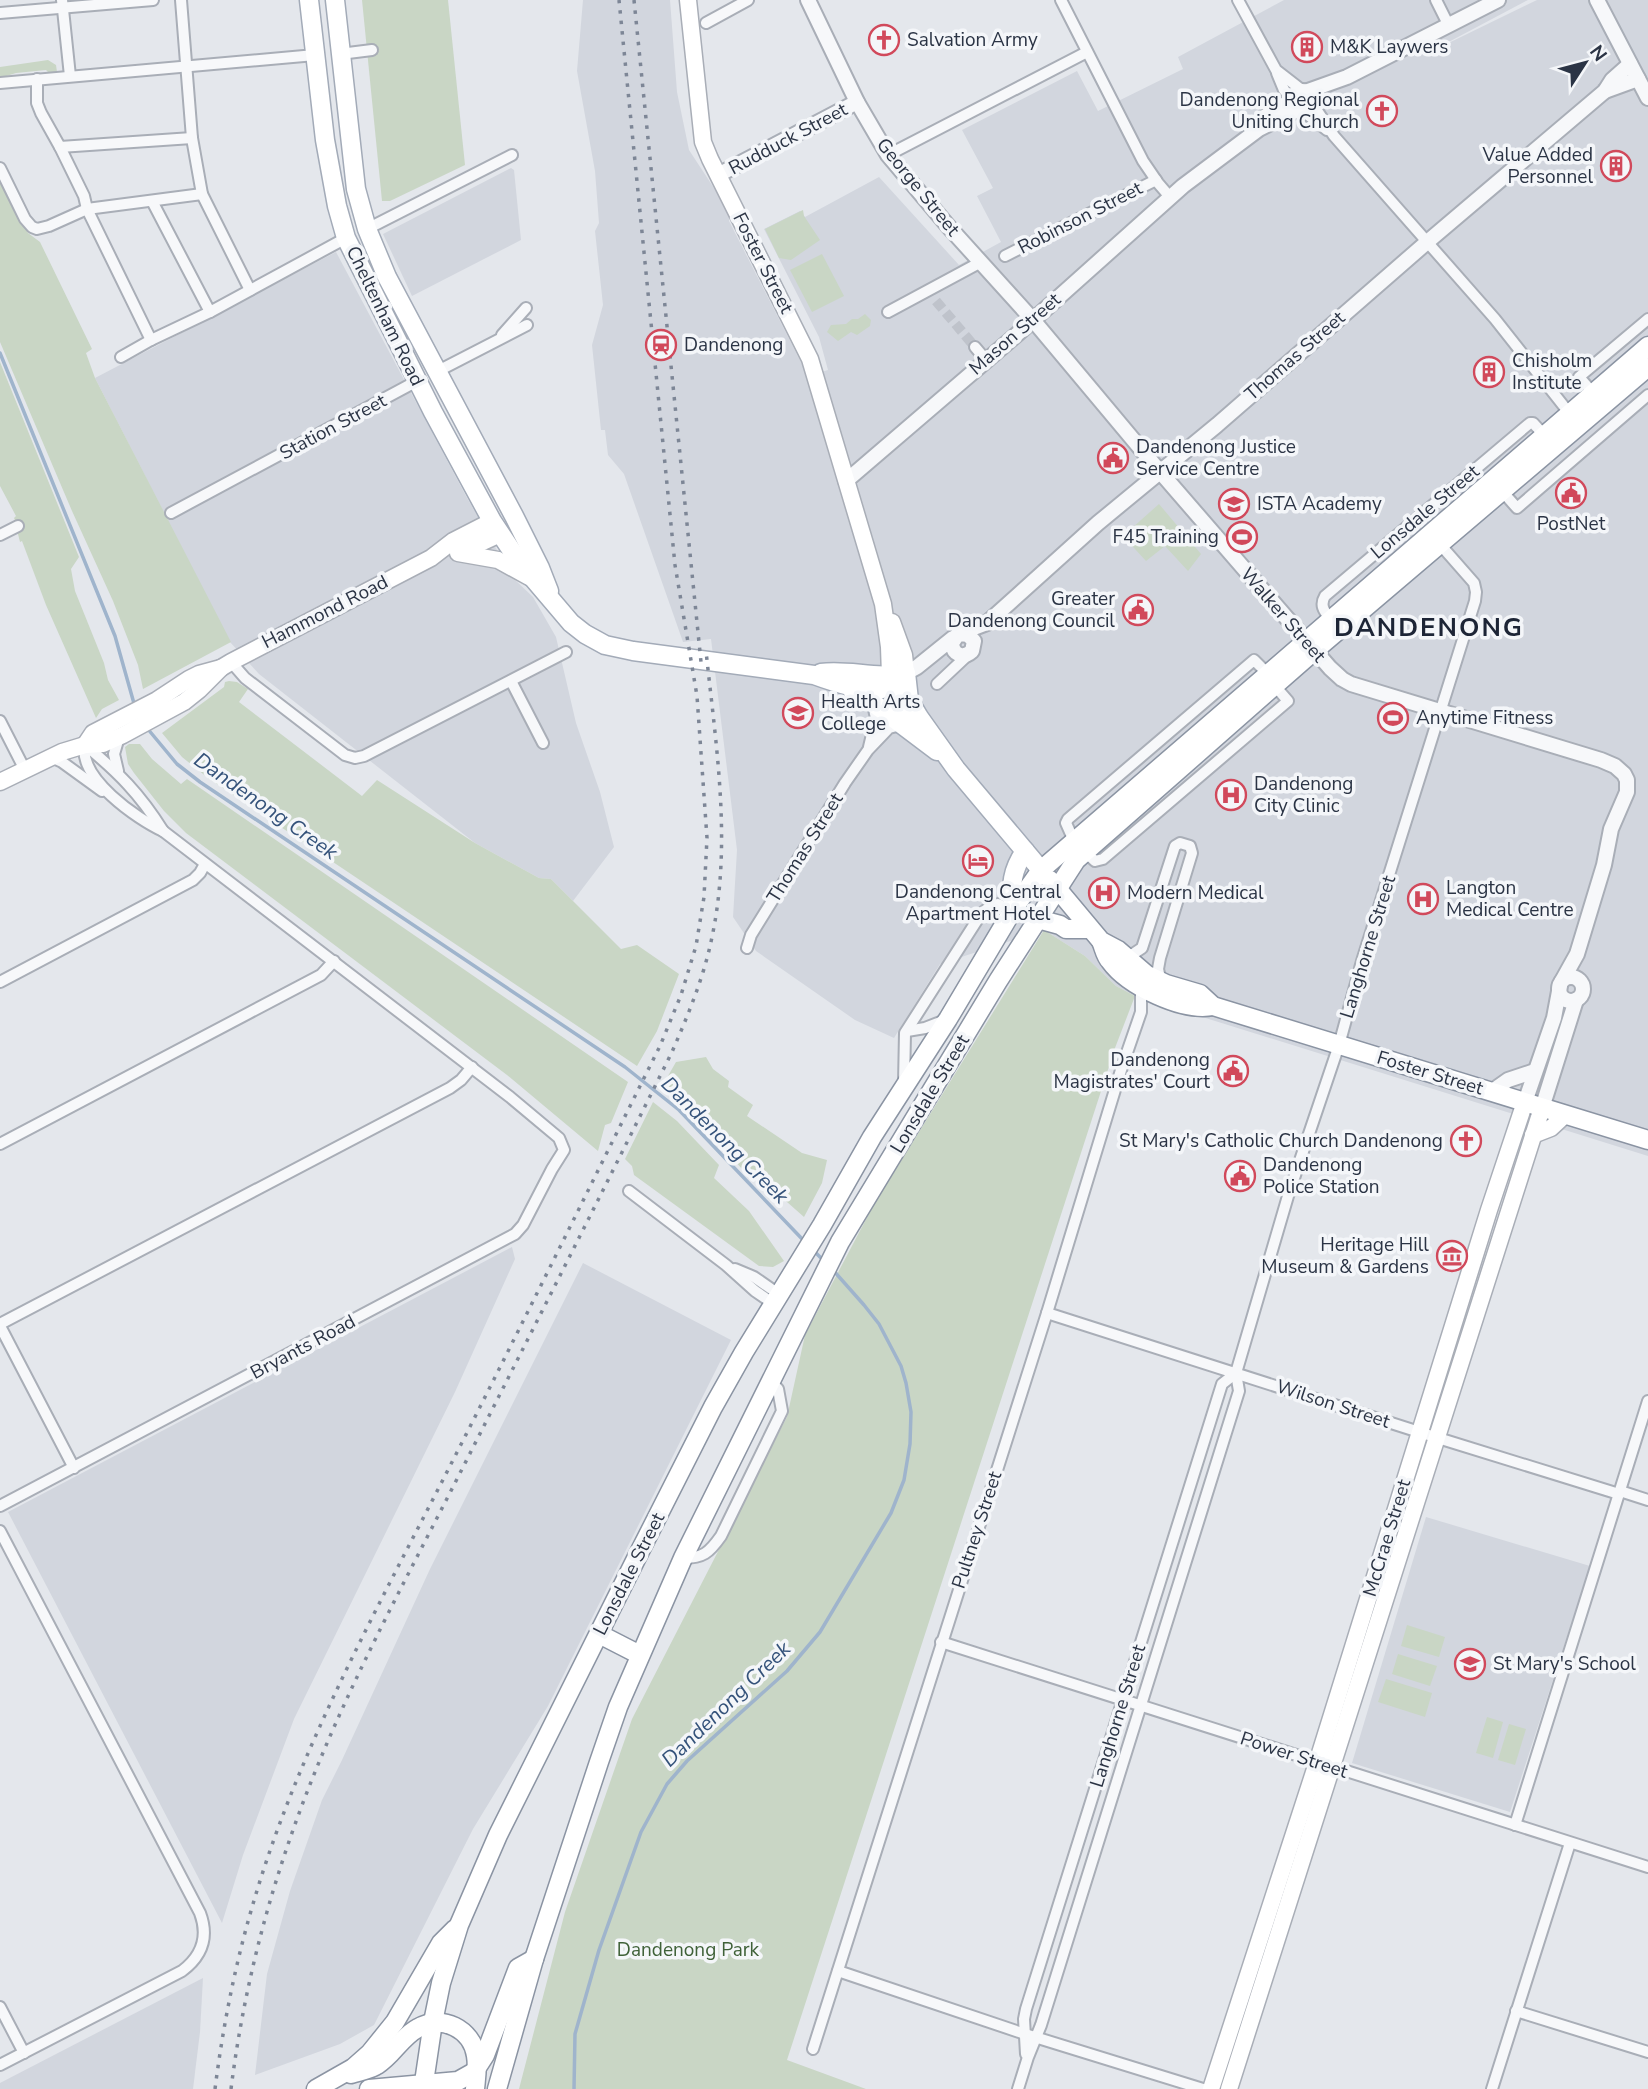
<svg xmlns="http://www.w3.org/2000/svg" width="1648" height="2089" font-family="'Nunito Sans',sans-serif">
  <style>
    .built { fill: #d2d6de }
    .green { fill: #c9d6c5 }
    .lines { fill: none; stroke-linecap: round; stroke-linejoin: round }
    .stream { stroke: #9fb4cc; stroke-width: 3.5 }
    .minor-tunnel { stroke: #bfc3cb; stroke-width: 10; stroke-dasharray: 10 5; stroke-linecap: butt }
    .minor-casing { stroke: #a9aeb7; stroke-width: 14 }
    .tertiary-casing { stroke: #a9aeb7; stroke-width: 18 }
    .secondary-casing { stroke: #a9aeb7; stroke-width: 19 }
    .primary-casing { stroke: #a3abb8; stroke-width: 21 }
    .trunk-casing { stroke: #8b94a3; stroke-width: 21 }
    .minor { stroke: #f7f8fa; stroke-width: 10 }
    .tertiary { stroke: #f7f8fa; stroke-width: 14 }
    .secondary { stroke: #fff; stroke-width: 16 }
    .primary { stroke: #fff; stroke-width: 18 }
    .trunk { stroke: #fff; stroke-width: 18 }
    .rail { stroke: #7d8696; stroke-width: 3.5; stroke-dasharray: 3.5 7; stroke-linecap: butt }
    .labels { text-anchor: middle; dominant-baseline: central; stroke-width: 7; stroke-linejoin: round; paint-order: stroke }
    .poi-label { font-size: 19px; fill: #2b3445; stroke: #f4f6f9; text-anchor: start }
    .street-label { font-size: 19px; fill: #2b3445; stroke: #f4f6f9 }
    .park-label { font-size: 19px; fill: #3f6138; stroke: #f4f6f9 }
    .water-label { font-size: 21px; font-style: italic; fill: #34527a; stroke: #f4f6f9 }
    .district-label { font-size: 26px; font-weight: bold; letter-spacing: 2px; fill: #1d2536; stroke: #f4f6f9 }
  </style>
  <rect width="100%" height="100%" fill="#e4e7ec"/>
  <g class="built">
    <polygon points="583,0 670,0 677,92 689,150 729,211 729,221 808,376 828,370 819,337 764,229 800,211 805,217 879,177 959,265 1001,242 977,196 993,188 962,130 1077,71 1098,111 1183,69 1178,57 1284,0 1528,0 1424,55 1537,0 1648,0 1648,1156 1135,996 1116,986 1085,956 1044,930 940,964 894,1038 855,1020 756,951 733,917 737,850 711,639 683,642 624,474 608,455 605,430 601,430 592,345 603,305 595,231 599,223 595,171 577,71"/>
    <polygon points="511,168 514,170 521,240 412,296 383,234"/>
    <polygon points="336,252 466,496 513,578 533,597 556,637 576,723 600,792 614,847 573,901 551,879 539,878 475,843 259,674 230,642 95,378"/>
    <polygon points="512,1247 515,1259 455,1392 294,1719 243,1855 222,1923 8,1512"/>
    <polygon points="583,1263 731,1340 548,1706 473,1829 374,2025 340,2044 255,2075 267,1974 290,1891 322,1800 342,1760 430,1569"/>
    <polygon points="1426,1517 1590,1566 1510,1812 1352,1763"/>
    <polygon points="203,1978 200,2032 193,2089 0,2089 0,2083"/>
  </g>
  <g class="green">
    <polygon points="362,0 448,0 465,165 390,201 382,201"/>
    <polygon points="48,60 56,65 57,72 50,74 46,70 16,73 0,78 0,67"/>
    <polygon points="0,179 28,233 40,242 92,349 86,353 95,378 231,642 143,689 138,665 113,601 72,511 0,342"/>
    <polygon points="803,210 804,216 820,240 791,260 779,258 765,229"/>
    <polygon points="822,254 844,296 812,312 790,270"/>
    <polygon points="865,314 871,320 870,326 857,335 851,332 838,341 827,332 831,325 846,324 852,319 858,319"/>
    <polygon points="0,362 79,557 71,569 75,591 104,663 108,680 119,700 102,709 96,718 46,605 22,541 20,542 17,530 19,528 14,518 16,516 0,486"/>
    <polygon points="1159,504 1201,554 1188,571 1165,546 1146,561 1123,536"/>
    <polygon points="229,681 237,682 248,689 239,702 362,796 377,780 475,843 539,878 551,879 621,949 637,945 679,974 657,1031 637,1066 208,778 182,757 162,733 224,687 225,682"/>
    <polygon points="129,744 140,744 152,759 181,784 187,779 628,1082 611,1123 605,1125 598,1151 507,1075 186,833 164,811 134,773 128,764 125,747"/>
    <polygon points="1044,930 1085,956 1116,986 1135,996 1115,1048 787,2060 866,2089 519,2089 565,1912 632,1719 787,1417 805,1335 872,1208"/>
    <polygon points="706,1057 713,1069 729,1081 728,1087 753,1105 747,1116 802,1153 827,1160 822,1183 804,1217 770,1187 750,1178 680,1099 664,1083 676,1062"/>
    <polygon points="653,1102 677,1121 719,1165 714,1178 749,1211 784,1261 773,1267 759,1266 634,1175 632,1166 625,1159"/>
    <polygon points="1407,1625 1445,1637 1439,1657 1401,1646"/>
    <polygon points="1398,1654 1437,1666 1430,1686 1392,1674"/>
    <polygon points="1386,1679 1432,1693 1425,1717 1378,1702"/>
    <polygon points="1487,1717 1503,1722 1493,1758 1476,1753"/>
    <polygon points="1509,1724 1526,1729 1515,1765 1498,1760"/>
  </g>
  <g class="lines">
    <g class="stream">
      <polyline points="0,353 115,636 135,707"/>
      <polyline points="147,728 177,764 200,782 625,1067 679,1110 805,1242"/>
      <polyline points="813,1250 825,1262"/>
      <polyline points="574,2089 575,2034 599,1950 641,1832 667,1784 687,1761 787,1671 820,1632 891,1513 904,1480 910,1444 911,1412 906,1383 901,1366 879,1324 864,1305 833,1270"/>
    </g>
    <polyline class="minor-tunnel" points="936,301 975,347"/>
    <g class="minor-casing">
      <g id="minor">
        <polyline points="62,0 70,76"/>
        <polyline points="181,0 192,138 202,194 250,290"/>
        <polyline points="1061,0 1143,161 1158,183 1170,197"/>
        <polyline points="1238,0 1276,70 1303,91"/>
        <polyline points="1436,0 1449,26"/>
        <polyline points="0,13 153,0"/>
        <polyline points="706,23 748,0"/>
        <polyline points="340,54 372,50"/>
        <polyline points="1277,73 1284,90 1292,98"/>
        <polyline points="37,79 37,103 41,113 60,147 84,196 87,209 151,340"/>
        <polyline points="0,83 315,55"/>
        <polyline points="1312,103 1334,136 1495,319 1570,414"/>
        <polyline points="1303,111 1327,130"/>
        <polyline points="60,147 192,138"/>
        <polyline points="888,155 1087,52"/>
        <polyline points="0,168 25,219 32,227 37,229 49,226 87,209 202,194"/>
        <polyline points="152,201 210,312"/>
        <polyline points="367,229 512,155"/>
        <polyline points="1005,256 1156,180"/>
        <polyline points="888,312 981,262"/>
        <polyline points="502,335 526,308"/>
        <polyline points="975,347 986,360"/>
        <polyline points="121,357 151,340 210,312 346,238"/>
        <polyline points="438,371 527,325"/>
        <polyline points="1594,394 1579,377 1648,319"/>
        <polyline points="1502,491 1517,508 1648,395"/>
        <polyline points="171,513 417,381"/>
        <polyline points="0,535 18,526"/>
        <path d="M 1331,620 C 1325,612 1319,606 1325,596 L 1530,423 L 1533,423 L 1545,436"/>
        <polyline points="231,662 245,678 345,755 355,758 364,756 566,652"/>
        <polyline points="511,681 543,743"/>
        <polyline points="937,684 970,653"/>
        <polyline points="0,721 25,770"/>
        <path d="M 85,745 C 118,772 140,794 163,831"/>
        <polyline points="869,747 876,718 873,705"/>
        <polyline points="51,757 62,762 102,791"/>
        <polyline points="118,771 114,754 119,737"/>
        <polyline points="1074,841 1066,823 1068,819 1254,660 1268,674"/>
        <polyline points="1084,851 1095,861 1103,859 1288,701 1275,686"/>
        <polyline points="747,948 751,935 845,783 868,750 889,728 901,725"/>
        <polyline points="1127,958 1142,948 1175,846 1180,843 1190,846 1192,853 1160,958 1158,969 1161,982"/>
        <polyline points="0,982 193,880 200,873 205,864"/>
        <polyline points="907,1031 925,1028 948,1019"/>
        <polyline points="904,1083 905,1033 981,914 988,908 998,904 1013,911"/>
        <polyline points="0,1144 321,975 334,961"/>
        <polyline points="629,1191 726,1265 755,1291 774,1304"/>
        <polyline points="735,1269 754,1277 780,1295"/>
        <polyline points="1047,1313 1438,1438 1619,1494"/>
        <polyline points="0,1324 450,1088 461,1080 472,1067"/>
        <polyline points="0,1326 74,1468"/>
        <polyline points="1620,1491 1648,1500"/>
        <path d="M 0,1506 L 515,1234 L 523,1225 L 552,1169 L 564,1150 L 559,1138 L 510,1097 L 163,831 C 137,819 78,778 85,745"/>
        <path d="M 0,1531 L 200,1913 C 209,1937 202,1956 182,1971 L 0,2065"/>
        <path d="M 683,1558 C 703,1558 709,1553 721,1536 L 782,1411 L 778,1389 L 771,1382"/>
        <polyline points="941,1642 1648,1867"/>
        <polyline points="1515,1825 1648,1401"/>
        <polyline points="838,1971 1025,2034 1203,2089"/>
        <polyline points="0,2007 24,2053"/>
        <polyline points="1516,2011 1648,2052"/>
        <polyline points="813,2049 1047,1313 1121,1070 1141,1012 1141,987"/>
        <polyline points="1026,2054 1024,2019 1026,2009 1222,1384 1236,1373"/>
        <polyline points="1018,2089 1028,2057 1041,2025 1239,1391 1236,1373 1288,1196 1339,1045 1362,961 1475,601 1476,592 1474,583 1438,542"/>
        <polyline points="1492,2089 1570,1843"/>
      </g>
    </g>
    <g class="tertiary-casing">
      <g id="tertiary">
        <polyline points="808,0 857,102 888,155 948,226 1033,320 1156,467 1330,668 1342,679 1351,684 1601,760 1615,766 1624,774 1627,780 1627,792 1611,829 1604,865 1577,954 1562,981"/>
        <polyline points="1597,0 1648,98"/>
        <circle cx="1302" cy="101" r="10"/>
        <polyline points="1605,91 1638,79"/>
        <polyline points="1305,92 1347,77 1498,0"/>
        <polyline points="1264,117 1292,100"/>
        <polyline points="718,175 857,102"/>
        <polyline points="846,481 1022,330 1183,186 1259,129 1297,110"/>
        <path d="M 960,634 L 968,635 L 974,641 L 972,651 C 963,659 953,655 952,643 L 958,634 L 987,623 L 1098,523 L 1217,425 L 1426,243 L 1605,91 L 1612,80 L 1630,64"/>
        <polyline points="906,673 917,667 953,638"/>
        <circle cx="1571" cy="989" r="12"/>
        <polyline points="1491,1092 1508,1080 1535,1071"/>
        <polyline points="1525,1102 1554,1018 1560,986"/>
        <polyline points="1542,1108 1576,1000"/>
      </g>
    </g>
    <g class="secondary-casing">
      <g id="secondary">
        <polyline points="688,0 703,142 710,159 810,359 883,604 889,647 890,675"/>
        <polyline points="461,552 500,534"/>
        <polyline points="458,553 498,560 529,577"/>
        <polyline points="892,622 904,655 906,673"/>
        <polyline points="85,745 93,733 157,700 189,679 199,674 221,668"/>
        <polyline points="0,782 62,752 85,745 103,744 123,735 184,702 199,690 221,668 231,662 431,558 453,541 492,521"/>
        <polyline points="1533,1135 1551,1128 1565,1115"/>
        <polyline points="1211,2089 1317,1763 1489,1210 1525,1102"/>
        <polyline points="1229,2089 1542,1108"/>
      </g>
    </g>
    <g class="primary-casing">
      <g id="primary">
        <path d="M 309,0 L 325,140 L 337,206 L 346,238 L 433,412 L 492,521 L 520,563 L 571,623 L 585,634 L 605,645 L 633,651 L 814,675 C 833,682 868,694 887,688 C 895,686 900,680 906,675"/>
        <polyline points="335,0 356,189 367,229 387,277 514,516 540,568 549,591"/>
        <path d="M 821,673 C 849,669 878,680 906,673 L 909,700 L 919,717 L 956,769 L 1041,870"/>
        <polyline points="890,675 897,706 912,725"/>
        <polyline points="852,690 868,699 937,751"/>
        <path d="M 1014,908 C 1010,885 1012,870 1025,851"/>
      </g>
    </g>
    <g class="trunk-casing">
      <g id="trunk">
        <polyline points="1050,880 1101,941 1118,950 1147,975 1166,984 1200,994 1213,1006 1648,1140"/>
        <polyline points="1038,919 1060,925 1066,929 1090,929"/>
        <path d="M 1101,941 C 1104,948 1105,956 1110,961 C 1128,986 1183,1012 1213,1006"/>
        <polyline points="599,1634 640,1655"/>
        <path d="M 351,2074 C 360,2071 370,2070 377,2065 C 393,2055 401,2037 418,2028 C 442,2014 472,2029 476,2056 C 478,2067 476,2078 475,2089"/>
        <polyline points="316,2089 353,2068 370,2053 395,2022 441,1943 455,1929"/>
        <polyline points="369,2089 458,2081 474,2072 485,2055 518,1968 534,1959"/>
        <polyline points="423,2089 433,2022 441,1983 459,1925 498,1835 640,1551 713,1407 744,1352 822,1225 872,1137 948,1019 1014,908 1041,870 1648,346"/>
        <polyline points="497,2089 534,1959 599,1762 618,1707 683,1558 840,1242 998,981 1076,860 1314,651 1648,367"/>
      </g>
    </g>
    <use href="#minor" class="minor"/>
    <use href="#tertiary" class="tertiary"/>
    <use href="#secondary" class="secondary"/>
    <use href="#primary" class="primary"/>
    <use href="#trunk" class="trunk"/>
    <g class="rail">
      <polyline points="634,0 701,662"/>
      <path d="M 215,2089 C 223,2026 235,1965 253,1904 C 297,1752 378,1607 450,1466 C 521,1327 590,1186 660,1046 L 681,995 L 696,946 L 704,897 L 707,838 L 697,696 L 675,565 L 619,0"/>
      <path d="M 231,2089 C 243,1993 267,1899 301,1808 C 343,1695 402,1587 457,1479 C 529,1337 601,1195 672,1052 C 688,1015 704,977 712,937 C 732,843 716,746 706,651"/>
    </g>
  </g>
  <defs>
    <g id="church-ring" transform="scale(1.575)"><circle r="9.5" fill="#f4f6f9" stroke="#d1495b" stroke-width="1.5"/><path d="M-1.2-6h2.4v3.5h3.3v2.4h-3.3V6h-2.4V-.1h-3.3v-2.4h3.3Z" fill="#d1495b"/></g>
    <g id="building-ring" transform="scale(1.575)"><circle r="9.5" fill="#f4f6f9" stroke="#d1495b" stroke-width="1.5"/><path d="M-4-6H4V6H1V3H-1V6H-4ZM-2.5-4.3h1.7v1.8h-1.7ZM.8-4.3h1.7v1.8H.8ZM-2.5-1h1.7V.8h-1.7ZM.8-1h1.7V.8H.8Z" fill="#d1495b"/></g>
    <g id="station-ring" transform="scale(1.575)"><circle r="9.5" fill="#f4f6f9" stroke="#d1495b" stroke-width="1.5"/><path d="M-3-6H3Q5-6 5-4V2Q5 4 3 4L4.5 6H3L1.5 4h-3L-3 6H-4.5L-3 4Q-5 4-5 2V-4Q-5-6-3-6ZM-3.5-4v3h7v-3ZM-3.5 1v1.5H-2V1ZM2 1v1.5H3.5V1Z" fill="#d1495b"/></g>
    <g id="civic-ring" transform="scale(1.575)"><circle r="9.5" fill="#f4f6f9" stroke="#d1495b" stroke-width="1.5"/><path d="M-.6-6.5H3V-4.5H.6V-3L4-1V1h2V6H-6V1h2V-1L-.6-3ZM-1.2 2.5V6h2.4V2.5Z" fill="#d1495b"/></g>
    <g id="university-ring" transform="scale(1.575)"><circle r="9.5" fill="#f4f6f9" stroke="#d1495b" stroke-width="1.5"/><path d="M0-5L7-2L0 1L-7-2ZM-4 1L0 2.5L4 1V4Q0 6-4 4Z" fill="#d1495b"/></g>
    <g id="stadium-ring" transform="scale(1.575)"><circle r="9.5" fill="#f4f6f9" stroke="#d1495b" stroke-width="1.5"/><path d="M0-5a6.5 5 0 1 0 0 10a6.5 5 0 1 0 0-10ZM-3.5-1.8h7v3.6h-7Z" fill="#d1495b"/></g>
    <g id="hospital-ring" transform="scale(1.575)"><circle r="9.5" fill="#f4f6f9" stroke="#d1495b" stroke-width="1.5"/><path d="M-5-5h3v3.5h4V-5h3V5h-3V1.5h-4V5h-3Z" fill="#d1495b"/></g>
    <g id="hotel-ring" transform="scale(1.575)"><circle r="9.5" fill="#f4f6f9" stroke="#d1495b" stroke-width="1.5"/><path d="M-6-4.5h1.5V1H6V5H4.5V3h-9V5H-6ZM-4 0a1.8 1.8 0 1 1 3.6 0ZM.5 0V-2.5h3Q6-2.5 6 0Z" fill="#d1495b"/></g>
    <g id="museum-ring" transform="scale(1.575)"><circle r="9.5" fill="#f4f6f9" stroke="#d1495b" stroke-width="1.5"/><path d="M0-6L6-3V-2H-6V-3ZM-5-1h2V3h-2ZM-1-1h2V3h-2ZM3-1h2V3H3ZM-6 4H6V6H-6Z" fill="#d1495b"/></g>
    <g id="school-ring" transform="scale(1.575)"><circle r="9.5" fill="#f4f6f9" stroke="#d1495b" stroke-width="1.5"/><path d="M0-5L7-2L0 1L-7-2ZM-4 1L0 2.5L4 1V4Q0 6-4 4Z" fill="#d1495b"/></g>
  </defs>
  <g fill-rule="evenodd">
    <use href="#church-ring" x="884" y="40"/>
    <use href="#building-ring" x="1307" y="47"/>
    <use href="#church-ring" x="1382" y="111"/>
    <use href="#building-ring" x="1616" y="166"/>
    <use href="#station-ring" x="661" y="345"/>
    <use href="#building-ring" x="1489" y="372"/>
    <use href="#civic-ring" x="1113" y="458"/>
    <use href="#civic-ring" x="1571" y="493"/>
    <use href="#university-ring" x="1234" y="504"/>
    <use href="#stadium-ring" x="1242" y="537"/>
    <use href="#civic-ring" x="1138" y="610"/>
    <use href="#university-ring" x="798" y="713"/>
    <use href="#stadium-ring" x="1393" y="718"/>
    <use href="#hospital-ring" x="1231" y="795"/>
    <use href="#hotel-ring" x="978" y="861"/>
    <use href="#hospital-ring" x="1104" y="893"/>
    <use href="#hospital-ring" x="1423" y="899"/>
    <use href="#civic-ring" x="1233" y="1071"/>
    <use href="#church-ring" x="1466" y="1141"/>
    <use href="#civic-ring" x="1240" y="1176"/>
    <use href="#museum-ring" x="1452" y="1256"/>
    <use href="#school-ring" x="1470" y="1664"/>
  </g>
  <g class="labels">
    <g class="poi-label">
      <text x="907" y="40">Salvation Army</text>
      <text x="1330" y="47">M&amp;K Laywers</text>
      <text x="1359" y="100" text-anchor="end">Dandenong Regional<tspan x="1359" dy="22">Uniting Church</tspan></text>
      <text x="1593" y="155" text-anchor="end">Value Added<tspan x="1593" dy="22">Personnel</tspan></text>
      <text x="684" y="345">Dandenong</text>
      <text x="1512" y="361">Chisholm<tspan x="1512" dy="22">Institute</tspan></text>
      <text x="1136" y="447">Dandenong Justice<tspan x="1136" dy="22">Service Centre</tspan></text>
      <text x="1257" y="504">ISTA Academy</text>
      <text x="1571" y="524" text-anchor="middle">PostNet</text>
      <text x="1219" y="537" text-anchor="end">F45 Training</text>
      <text x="1115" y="599" text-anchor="end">Greater<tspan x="1115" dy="22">Dandenong Council</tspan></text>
      <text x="821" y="702">Health Arts<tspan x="821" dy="22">College</tspan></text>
      <text x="1416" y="718">Anytime Fitness</text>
      <text x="1254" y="784">Dandenong<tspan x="1254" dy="22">City Clinic</tspan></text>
      <text x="1446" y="888">Langton<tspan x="1446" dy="22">Medical Centre</tspan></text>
      <text x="978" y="892" text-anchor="middle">Dandenong Central<tspan x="978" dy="22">Apartment Hotel</tspan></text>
      <text x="1127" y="893">Modern Medical</text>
      <text x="1210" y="1060" text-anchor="end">Dandenong<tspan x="1210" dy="22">Magistrates' Court</tspan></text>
      <text x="1443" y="1141" text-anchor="end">St Mary's Catholic Church Dandenong</text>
      <text x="1263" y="1165">Dandenong<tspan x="1263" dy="22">Police Station</tspan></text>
      <text x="1429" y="1245" text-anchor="end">Heritage Hill<tspan x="1429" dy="22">Museum &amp; Gardens</tspan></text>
      <text x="1493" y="1664">St Mary's School</text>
    </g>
    <g class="street-label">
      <text transform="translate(788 139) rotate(-28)">Rudduck Street</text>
      <text transform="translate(918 187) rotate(51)">George Street</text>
      <text transform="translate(1080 218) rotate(-27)">Robinson Street</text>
      <text transform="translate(763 263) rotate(63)">Foster Street</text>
      <text transform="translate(385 316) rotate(64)">Cheltenham Road</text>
      <text transform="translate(1015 334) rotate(-41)">Mason Street</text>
      <text transform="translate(1295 356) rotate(-41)">Thomas Street</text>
      <text transform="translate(333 427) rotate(-28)">Station Street</text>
      <text transform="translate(1425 512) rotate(-40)">Lonsdale Street</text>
      <text transform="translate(325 612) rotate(-27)">Hammond Road</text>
      <text transform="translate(1283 615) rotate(49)">Walker Street</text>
      <text transform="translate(805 848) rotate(-58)">Thomas Street</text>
      <text transform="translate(1368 947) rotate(-73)">Langhorne Street</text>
      <text transform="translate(1430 1073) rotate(17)">Foster Street</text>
      <text transform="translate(930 1094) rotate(-59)">Lonsdale Street</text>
      <text transform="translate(303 1347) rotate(-28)">Bryants Road</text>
      <text transform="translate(1333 1404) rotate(18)">Wilson Street</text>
      <text transform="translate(977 1530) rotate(-72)">Pultney Street</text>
      <text transform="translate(1387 1538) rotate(-73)">McCrae Street</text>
      <text transform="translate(629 1574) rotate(-63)">Lonsdale Street</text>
      <text transform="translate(1118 1716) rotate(-73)">Langhorne Street</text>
      <text transform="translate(1294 1755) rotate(18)">Power Street</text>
    </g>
    <g class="park-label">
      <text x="688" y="1950">Dandenong Park</text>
    </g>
    <g class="water-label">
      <text transform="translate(266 806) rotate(35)">Dandenong Creek</text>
      <text transform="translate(725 1140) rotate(45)">Dandenong Creek</text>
      <text transform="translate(726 1704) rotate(-44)">Dandenong Creek</text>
    </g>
    <g class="district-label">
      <text x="1429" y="627">DANDENONG</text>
    </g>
  </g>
  <g transform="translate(1585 63) rotate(54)" stroke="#f4f6f9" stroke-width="5" paint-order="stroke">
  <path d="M0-5L12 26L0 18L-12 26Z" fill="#2b3445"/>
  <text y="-10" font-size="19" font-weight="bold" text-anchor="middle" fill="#2b3445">N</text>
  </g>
</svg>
